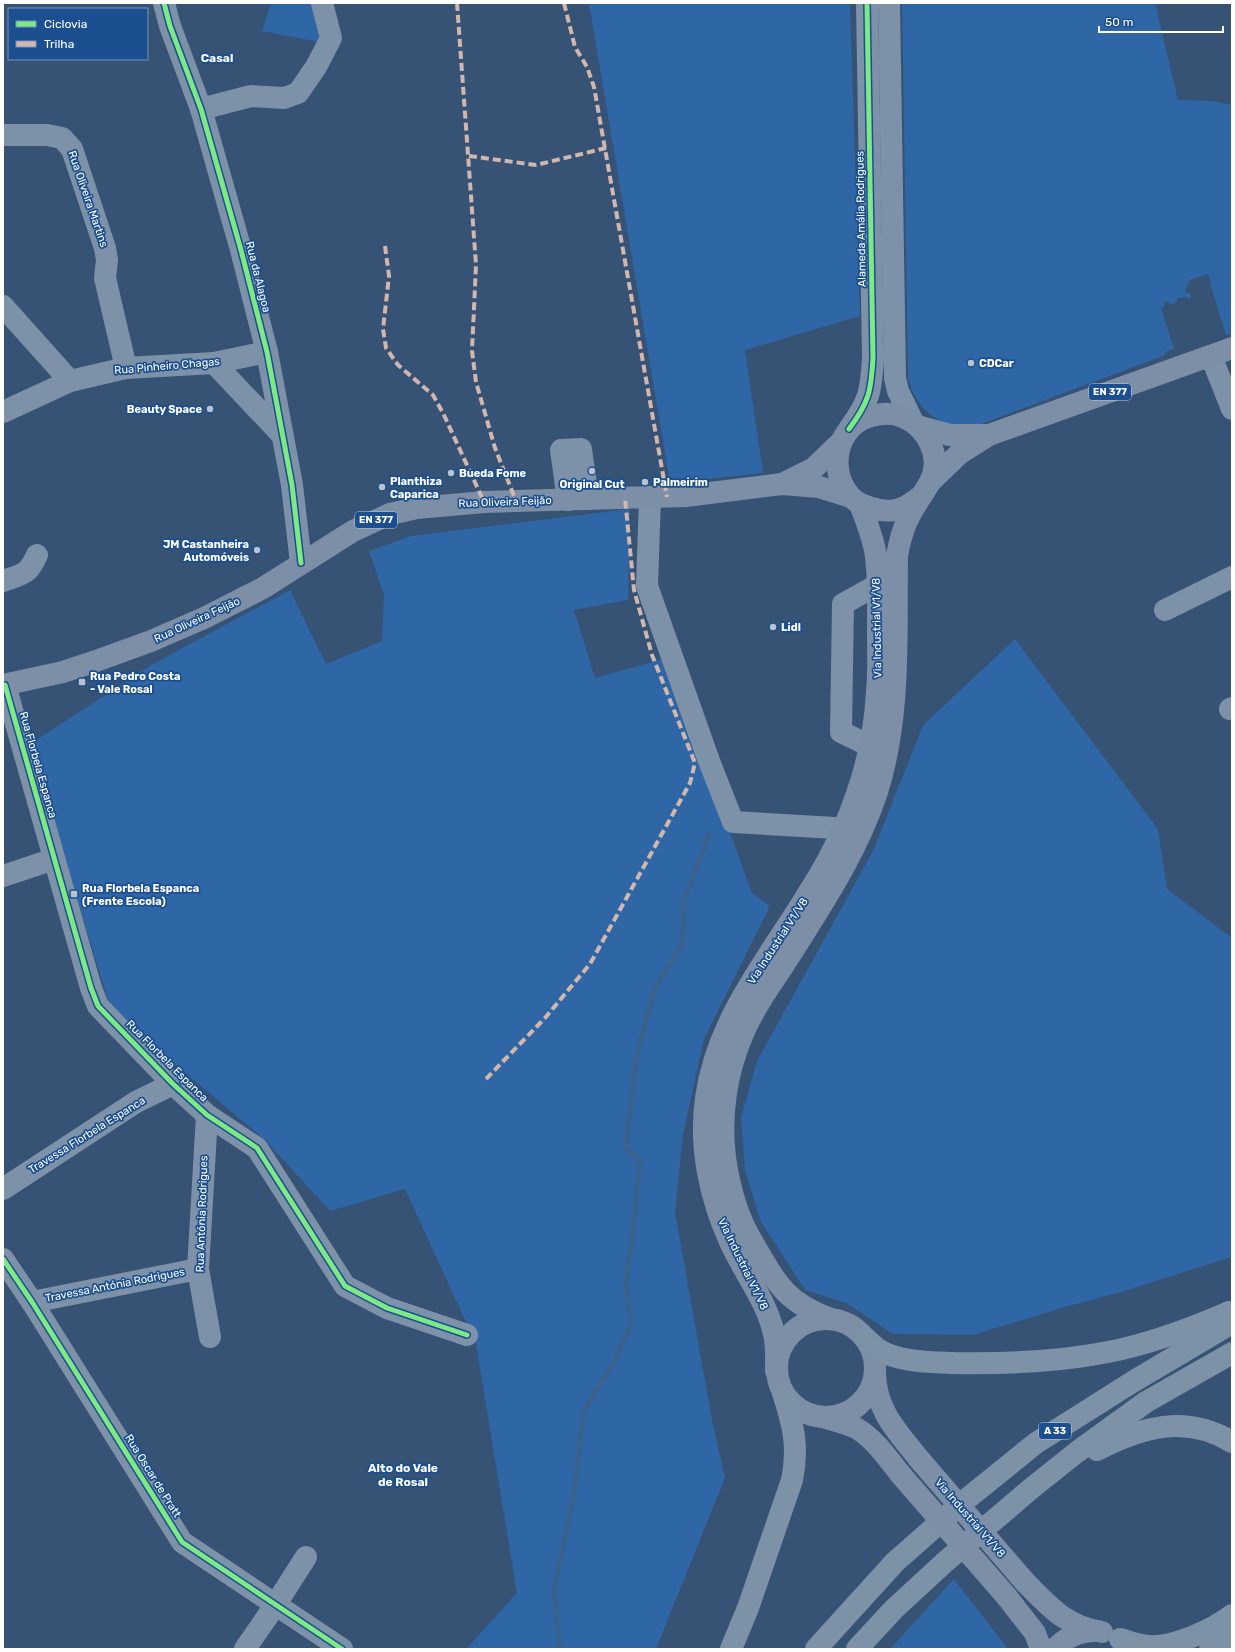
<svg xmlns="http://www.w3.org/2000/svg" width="1235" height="1652" font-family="Rubik,sans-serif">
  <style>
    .green { fill: #2f66a5 }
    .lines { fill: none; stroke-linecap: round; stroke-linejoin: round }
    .stream { stroke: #3b618d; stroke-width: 5 }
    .minor { stroke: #7d92a8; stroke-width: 22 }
    .major { stroke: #7d8ea7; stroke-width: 22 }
    .highway { stroke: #7e92a7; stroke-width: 22 }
    .major-bridge { stroke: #7d8ea7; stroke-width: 22 }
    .quiet { stroke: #d1b7ad; stroke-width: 4; stroke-dasharray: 8 4; stroke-linecap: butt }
    .cycleway-casing { stroke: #1b4f8f; stroke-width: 8 }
    .cycleway { stroke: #7ce984; stroke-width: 5 }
    .poi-dot { fill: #b9c2ce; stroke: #1b4f8f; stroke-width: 1.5 }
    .labels { text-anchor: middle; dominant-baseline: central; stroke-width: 3.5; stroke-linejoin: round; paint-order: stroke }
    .shield { fill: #1b4f8f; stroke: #bbcadd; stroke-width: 1 }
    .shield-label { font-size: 10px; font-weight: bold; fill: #fff }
    .street-label { font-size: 11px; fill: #fff; stroke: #1b4f8f }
    .poi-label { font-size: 11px; font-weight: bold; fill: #fff; stroke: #1b4f8f; text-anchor: start }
    .neighbourhood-label { font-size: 12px; font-weight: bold; fill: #fff; stroke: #1b4f8f }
  </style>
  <rect width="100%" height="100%" fill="#365274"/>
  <g class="green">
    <polygon points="271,3 314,3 321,28 319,42 262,31"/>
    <polygon points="589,3 850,3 860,316 745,350 763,473 670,483"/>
    <path d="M 902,3 L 1155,3 L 1178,100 L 1212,101 L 1232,105 L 1232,333 L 1226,335 L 1210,283 L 1211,282 L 1208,274 L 1189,280 L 1190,282 L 1187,283 L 1188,287 L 1185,288 L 1186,293 L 1190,293 L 1191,298 L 1187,299 L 1186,297 L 1177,299 L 1177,302 L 1170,305 L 1168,301 L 1164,303 L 1165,306 L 1161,308 L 1174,349 L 1167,351 L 1163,356 L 973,427 C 964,426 953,426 945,423 C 926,416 912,396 908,378 Z"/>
    <polygon points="630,509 628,600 574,610 595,678 666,658 752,893 770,906 704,1039 683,1134 675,1212 712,1420 725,1478 656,1649 466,1649 517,1593 476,1344 405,1189 330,1211 265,1140 111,1010 30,744 153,664 290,590 326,664 382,641 384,595 369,551 411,536"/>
    <polygon points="1015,639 1158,829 1167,889 1232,938 1232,1257 1121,1292 1065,1307 973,1335 893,1334 846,1303 805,1290 760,1220 745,1170 741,1118 757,1061 873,851 923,725"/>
    <polygon points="954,1579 1008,1649 890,1649"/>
  </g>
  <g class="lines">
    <polyline class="stream" points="560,1649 554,1590 574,1493 584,1410 614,1362 631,1324 626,1282 632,1241 640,1160 626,1148 636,1059 655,987 682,945 684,901 709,834"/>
    <g class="minor">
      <polyline points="164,3 170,26 201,109 241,250 267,352 292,485 301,563"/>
      <polyline points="889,3 895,378 898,391 912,420"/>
      <polyline points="201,109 251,96 284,98 298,93 316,67 331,38 322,3"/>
      <polyline points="3,135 47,135 62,138 72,149 105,248 107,260 105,278 126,368"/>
      <polyline points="3,306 70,381"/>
      <polyline points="1211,356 1232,409"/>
      <polyline points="214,363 282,435"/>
      <polyline points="3,412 70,381 126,368 214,363 267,352"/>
      <path d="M 849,429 C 869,402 871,392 873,358 L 867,3"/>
      <polyline points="650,497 647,586 709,761 733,822 835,828 843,831"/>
      <polyline points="568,500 561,450 581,449 588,499"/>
      <path d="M 3,581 C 23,574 28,575 37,555"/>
      <polyline points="1165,610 1232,577"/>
      <polyline points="5,685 91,988 98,1006 173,1084 207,1115 257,1148 345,1286 387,1308 467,1335"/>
      <polyline points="1230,709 1232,708"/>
      <polyline points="870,746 841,732 843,604 877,585"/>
      <polyline points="3,876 54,859"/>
      <polyline points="207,1115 198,1269 210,1337"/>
      <polyline points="3,1189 136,1102 173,1084"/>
      <polyline points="3,1259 32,1302 182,1542 342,1649"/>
      <polyline points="32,1302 198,1269"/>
      <polyline points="245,1649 276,1604 306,1557"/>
    </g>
    <g class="major">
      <polyline points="920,427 950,435 989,435"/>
      <polyline points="931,481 959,454 989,435 1232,348"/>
      <polyline points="782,484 814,468 841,442"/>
      <polyline points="3,685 63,672 96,661 151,641 204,618 263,588 353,531 390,514 417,508 484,502 686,496 782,484 819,487 851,497"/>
      <circle cx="826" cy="1368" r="49"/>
      <path d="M 831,1319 C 784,1302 776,1282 752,1241 C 737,1216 729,1186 725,1157 C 720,1117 726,1074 742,1036 C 753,1009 771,985 787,960 C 821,906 857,853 877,792 C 901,716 896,635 897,556 C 899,544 902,532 907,521 C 913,507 923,495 930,482 C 943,457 927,427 903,417 C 891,412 880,413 868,417 C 835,428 828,473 851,497 C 857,503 865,506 872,508 C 881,511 893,512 902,508 C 908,506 915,500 920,497"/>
      <path d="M 776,1371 C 776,1359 777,1347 774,1334 C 767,1301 744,1273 730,1242 C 710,1198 699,1147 706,1098 C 717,1018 769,958 809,892 C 848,831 873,765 877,692 C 879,672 878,652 878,632 C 878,607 879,582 876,557 C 874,539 866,521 860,504"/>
      <path d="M 875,1373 C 876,1411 897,1431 919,1459"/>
      <path d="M 826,1418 C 836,1421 846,1423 856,1428 C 874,1438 888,1459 901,1475"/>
      <path d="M 1025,1582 C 1050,1607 1065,1626 1102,1632"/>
      <polyline points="1007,1597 1035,1633 1041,1649"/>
      <path d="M 1055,1649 C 1066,1637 1081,1630 1097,1631"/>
    </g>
    <g class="highway">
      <path d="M 865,1338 C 871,1343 877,1350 885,1353 C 905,1362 931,1362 954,1363 C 1005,1364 1057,1362 1108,1352 C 1150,1344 1190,1329 1229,1312"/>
      <path d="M 1097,1450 C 1142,1427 1185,1414 1232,1442"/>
      <path d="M 1120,1639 C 1129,1642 1138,1645 1148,1646 C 1173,1648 1212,1630 1232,1615"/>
      <path d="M 731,1649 L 748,1608 L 792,1480 C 799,1446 793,1425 783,1393"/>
      <polyline points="816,1649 895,1562 963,1502 1036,1443 1134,1381 1232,1323"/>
      <polyline points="857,1649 894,1609 945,1562 1033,1487 1077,1452 1146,1402 1232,1353"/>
      <polyline points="1210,1649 1232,1639"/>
    </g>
    <g class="major-bridge">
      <polyline points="919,1459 1025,1582"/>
      <polyline points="901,1475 1007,1597"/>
    </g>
    <g class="quiet">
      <polyline points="457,3 476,265 472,351 476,382 495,448 516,501"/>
      <polyline points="564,3 575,47 587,67 594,87 667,497"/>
      <polyline points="469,156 536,165 606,148"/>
      <polyline points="385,246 389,276 383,329 386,348 398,365 433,395 443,413 484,502"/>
      <polyline points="486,1079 545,1018 590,964 690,783 695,763 652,655 634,590 625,498"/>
    </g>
    <g class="cycleway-casing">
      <g id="cycleway">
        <polyline points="164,3 170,26 201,109 241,250 267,352 292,485 301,563"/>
        <path d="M 849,429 C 869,402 871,392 873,358 L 867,3"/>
        <polyline points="5,685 91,988 98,1006 173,1084 207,1115 257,1148 345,1286 387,1308 467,1335"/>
        <polyline points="3,1259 32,1302 182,1542 342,1649"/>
      </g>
    </g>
    <use href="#cycleway" class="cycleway"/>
  </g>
  <g class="poi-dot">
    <circle cx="971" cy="363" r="4"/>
    <circle cx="210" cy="409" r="4"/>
    <circle cx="592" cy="471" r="4"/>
    <circle cx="451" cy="473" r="4"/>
    <circle cx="645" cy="482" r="4"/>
    <circle cx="382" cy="487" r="4"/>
    <circle cx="257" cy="550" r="4"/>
    <circle cx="773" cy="627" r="4"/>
    <rect x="78" y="678" width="8" height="8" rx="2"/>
    <rect x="70" y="890" width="8" height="8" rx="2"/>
  </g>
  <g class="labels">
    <g class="shield">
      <rect x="1089" y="384" width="42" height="16" rx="3"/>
      <rect x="355" y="512" width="42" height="16" rx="3"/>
      <rect x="1039" y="1423" width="32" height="16" rx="3"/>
    </g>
    <g class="shield-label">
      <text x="1110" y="392">EN 377</text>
      <text x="376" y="520">EN 377</text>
      <text x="1055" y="1431">A 33</text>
    </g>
    <g class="street-label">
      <text transform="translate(88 199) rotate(71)">Rua Oliveira Martins</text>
      <text transform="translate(861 219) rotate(-91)">Alameda Amália Rodrigues</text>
      <text transform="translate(258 277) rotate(76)">Rua da Alagoa</text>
      <text transform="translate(167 366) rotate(-5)">Rua Pinheiro Chagas</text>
      <text transform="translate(505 502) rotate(-2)">Rua Oliveira Feijão</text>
      <text transform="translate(197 620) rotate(-25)">Rua Oliveira Feijão</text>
      <text transform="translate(877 628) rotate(-91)">Via Industrial V1/V8</text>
      <text transform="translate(38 765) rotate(74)">Rua Florbela Espanca</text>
      <text transform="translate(778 941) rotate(-57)">Via Industrial V1/V8</text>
      <text transform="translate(167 1061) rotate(45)">Rua Florbela Espanca</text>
      <text transform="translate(87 1135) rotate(-32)">Travessa Florbela Espanca</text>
      <text transform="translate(202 1214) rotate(-88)">Rua Antónia Rodrigues</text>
      <text transform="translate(743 1264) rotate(64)">Via Industrial V1/V8</text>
      <text transform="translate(115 1285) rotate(-11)">Travessa Antónia Rodrigues</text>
      <text transform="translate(153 1476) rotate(58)">Rua Oscar de Pratt</text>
      <text transform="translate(970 1518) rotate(49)">Via Industrial V1/V8</text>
    </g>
    <g class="poi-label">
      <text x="979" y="363">CDCar</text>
      <text x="202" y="409" text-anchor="end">Beauty Space</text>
      <text x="459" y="473">Bueda Fome</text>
      <text x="390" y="481">Planthiza<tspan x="390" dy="13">Caparica</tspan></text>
      <text x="653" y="482">Palmeirim</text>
      <text x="592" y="484" text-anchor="middle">Original Cut</text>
      <text x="249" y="544" text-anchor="end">JM Castanheira<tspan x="249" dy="13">Automóveis</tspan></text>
      <text x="781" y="627">Lidl</text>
      <text x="90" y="676">Rua Pedro Costa<tspan x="90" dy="13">- Vale Rosal</tspan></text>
      <text x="82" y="888">Rua Florbela Espanca<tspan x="82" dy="13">(Frente Escola)</tspan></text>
    </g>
    <g class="neighbourhood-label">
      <text x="217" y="58">Casal</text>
      <text x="403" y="1468">Alto do Vale<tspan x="403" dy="14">de Rosal</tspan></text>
    </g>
  </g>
  <rect width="1235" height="1652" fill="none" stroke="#ffffff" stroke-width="8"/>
  <rect x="8" y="8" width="140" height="52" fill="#1b4f8f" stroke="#7695bc"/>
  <rect x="16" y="21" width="20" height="6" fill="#7ce984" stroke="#7695bc"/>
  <text x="44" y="28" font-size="12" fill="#ffffff">Ciclovia</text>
  <rect x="16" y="41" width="20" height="6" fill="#d1b7ad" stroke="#7695bc"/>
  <text x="44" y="48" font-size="12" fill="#ffffff">Trilha</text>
  <path d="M1099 26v6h124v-6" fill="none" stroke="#ffffff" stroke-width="2"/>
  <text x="1105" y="26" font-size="12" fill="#ffffff" stroke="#1b4f8f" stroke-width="3" paint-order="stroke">50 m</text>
</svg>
